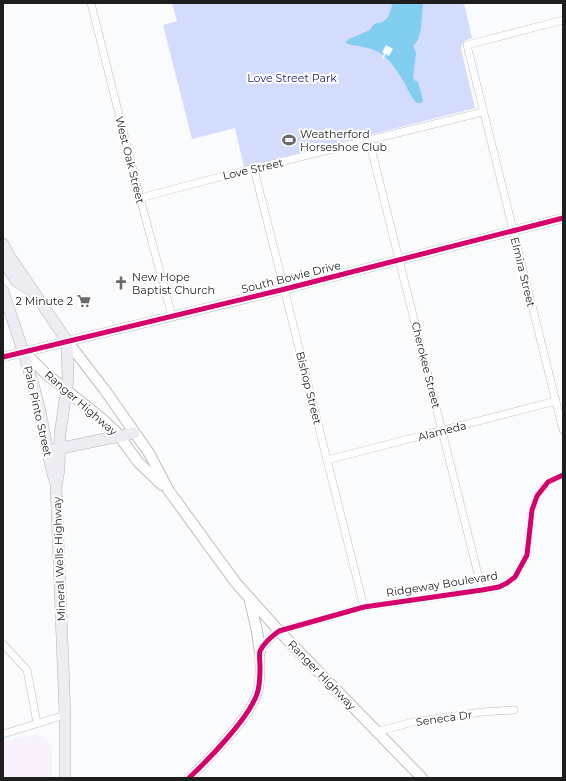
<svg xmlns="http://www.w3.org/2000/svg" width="566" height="781" font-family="Montserrat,sans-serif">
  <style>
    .commercial { fill: #f9f2fd }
    .green { fill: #d4dcfe }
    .water { fill: #81cef1 }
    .pier { fill: #fafbfc }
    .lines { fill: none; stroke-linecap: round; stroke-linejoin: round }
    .minor-casing { stroke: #bebebf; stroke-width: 8 }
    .tertiary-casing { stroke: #bebebf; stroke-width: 10 }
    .secondary-casing { stroke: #bebebf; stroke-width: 12 }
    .primary-casing { stroke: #b5b1bc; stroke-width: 12 }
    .minor { stroke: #fefeff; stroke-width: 7 }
    .tertiary { stroke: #fefeff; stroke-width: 9 }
    .secondary { stroke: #fefeff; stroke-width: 10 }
    .primary { stroke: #eeecf2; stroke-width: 11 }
    .cycleway-casing { stroke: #fff; stroke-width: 8 }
    .cycleway { stroke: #d6006c; stroke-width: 5 }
    .labels { text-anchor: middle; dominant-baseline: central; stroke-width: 4; stroke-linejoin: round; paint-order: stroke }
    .park-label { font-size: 11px; fill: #20227f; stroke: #fff }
    .poi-label { font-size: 11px; fill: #1e1e1f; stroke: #fff; text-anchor: start }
    .street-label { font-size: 11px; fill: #1e1e1f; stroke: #fff }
  </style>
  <rect width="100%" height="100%" fill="#fafbfc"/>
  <polygon class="commercial" points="35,735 43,736 49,742 52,748 52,778 3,778 3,741"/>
  <path class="green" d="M 172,3 L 464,3 L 472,38 C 465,40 462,41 461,49 L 475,108 L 244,167 L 235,128 L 192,139 L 163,25 L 177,21 Z"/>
  <path class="water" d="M 393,3 L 423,3 L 421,29 L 418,40 L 413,46 L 416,53 L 413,77 L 414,80 L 418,82 L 423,101 L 421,103 L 417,103 C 411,97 408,90 404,82 C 397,71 390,58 378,52 C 368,46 356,47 345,43 L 349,39 L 370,30 L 373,25 L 377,23 L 380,23 L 384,21 L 388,17 Z"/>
  <polygon class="pier" points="386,45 393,49 389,56 386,54 383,59 382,58 384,54 382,52"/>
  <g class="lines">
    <g class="minor-casing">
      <g id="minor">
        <polyline points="91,3 140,198 172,316"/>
        <polyline points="563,20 467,45 563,430"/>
        <polyline points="369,140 482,590"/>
        <polyline points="254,169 364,607"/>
        <polyline points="140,198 231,174 483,112"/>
        <polyline points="327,460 556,401"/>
        <polyline points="279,631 364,607 482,590 499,587 507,583 515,577 527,555 532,510 537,496 548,482 563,475"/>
        <polyline points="3,644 27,670 37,723"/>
        <polyline points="376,732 413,722 482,712 514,710"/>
        <polyline points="3,734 65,715"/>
      </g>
    </g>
    <g class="tertiary-casing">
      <g id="tertiary">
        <polyline points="3,357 285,289 563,218"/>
        <path d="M 189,778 C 209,759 248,719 257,694 C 260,686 260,675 260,667 C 260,662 259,655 260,651 C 264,643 272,636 279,631"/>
      </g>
    </g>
    <g class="secondary-casing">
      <g id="secondary">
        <polyline points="67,341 104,389 149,453 169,491 236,583 279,631 422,778"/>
        <polyline points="24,352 45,373 101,418 116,432 139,463 162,485"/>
        <polyline points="250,601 257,631 260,652"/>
      </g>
    </g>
    <g class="primary-casing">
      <g id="primary">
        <polyline points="3,244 10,257 67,341 68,379 60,434 59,470 56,487 65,715 65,778"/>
        <polyline points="4,261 16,281 29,289"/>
        <path d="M 3,291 C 15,328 29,365 38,403 C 45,430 47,458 56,484"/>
        <polyline points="52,450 134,433"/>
      </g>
    </g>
    <use href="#minor" class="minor"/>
    <use href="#tertiary" class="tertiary"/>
    <use href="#secondary" class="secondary"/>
    <use href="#primary" class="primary"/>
    <g class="cycleway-casing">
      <g id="cycleway">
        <polyline points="3,357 285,289 563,218"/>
        <path d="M 189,778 C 209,759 248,719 257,694 C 260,686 260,675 260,667 C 260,662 259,655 260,651 C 264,643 272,636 279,631 L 364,607 L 482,590 L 499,587 L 507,583 L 515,577 L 527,555 L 532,510 L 537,496 L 548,482 L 563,475"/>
      </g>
    </g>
    <use href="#cycleway" class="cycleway"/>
  </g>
  <defs>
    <g id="stadium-bare" transform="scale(1.08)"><path d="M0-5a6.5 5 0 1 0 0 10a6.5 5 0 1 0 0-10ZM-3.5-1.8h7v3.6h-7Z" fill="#6b6b6c" stroke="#fff" stroke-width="2.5" paint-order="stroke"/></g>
    <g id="church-bare" transform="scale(1.08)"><path d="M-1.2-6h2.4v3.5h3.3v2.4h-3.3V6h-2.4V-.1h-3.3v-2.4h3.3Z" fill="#6b6b6c" stroke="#fff" stroke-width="2.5" paint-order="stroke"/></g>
    <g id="supermarket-bare" transform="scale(1.08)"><path d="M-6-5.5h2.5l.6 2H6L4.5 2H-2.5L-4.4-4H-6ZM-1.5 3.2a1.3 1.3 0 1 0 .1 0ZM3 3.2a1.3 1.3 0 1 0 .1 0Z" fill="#6b6b6c" stroke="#fff" stroke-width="2.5" paint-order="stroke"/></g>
  </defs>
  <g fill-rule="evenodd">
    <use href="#stadium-bare" x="289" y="140"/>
    <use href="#church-bare" x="121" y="283"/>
    <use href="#supermarket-bare" x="84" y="301"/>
  </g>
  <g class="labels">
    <g class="park-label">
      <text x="292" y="78">Love Street Park</text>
    </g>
    <g class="poi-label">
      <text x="300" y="134">Weatherford<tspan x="300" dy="13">Horseshoe Club</tspan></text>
      <text x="132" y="277">New Hope<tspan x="132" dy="13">Baptist Church</tspan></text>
      <text x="73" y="301" text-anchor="end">2 Minute 2</text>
    </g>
    <g class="street-label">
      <text transform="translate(130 160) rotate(76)">West Oak Street</text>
      <text transform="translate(253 169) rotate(-13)">Love Street</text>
      <text transform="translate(523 272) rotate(76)">Elmira Street</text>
      <text transform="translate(291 277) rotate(-14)">South Bowie Drive</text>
      <text transform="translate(426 365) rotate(76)">Cherokee Street</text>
      <text transform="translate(309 388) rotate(76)">Bishop Street</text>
      <text transform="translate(81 403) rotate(41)">Ranger Highway</text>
      <text transform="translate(38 411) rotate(77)">Palo Pinto Street</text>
      <text transform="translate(442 431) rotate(-14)">Alameda</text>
      <text transform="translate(59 559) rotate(-92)">Mineral Wells Highway</text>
      <text transform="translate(442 584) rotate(-9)">Ridgeway Boulevard</text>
      <text transform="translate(322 675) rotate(46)">Ranger Highway</text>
      <text transform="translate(444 718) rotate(-8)">Seneca Dr</text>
    </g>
  </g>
  <rect width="566" height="781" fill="none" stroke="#1e1e1f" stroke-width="8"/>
</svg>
